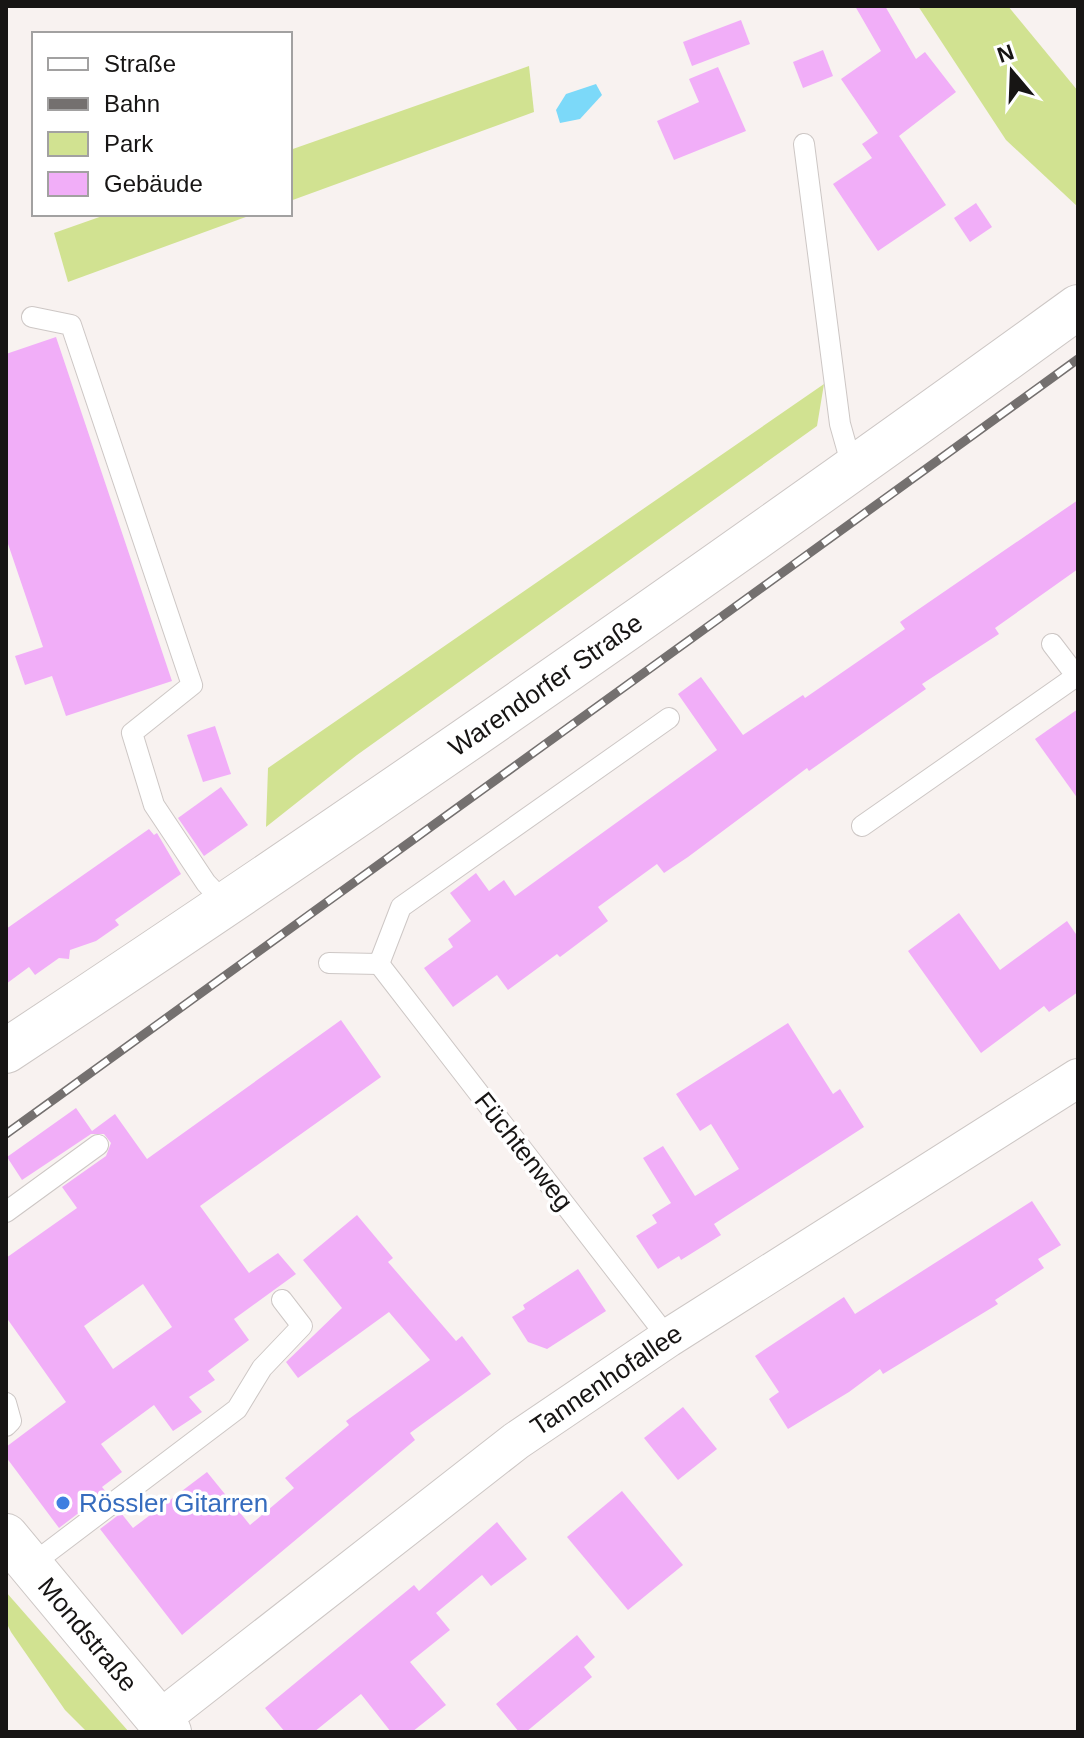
<svg xmlns="http://www.w3.org/2000/svg" width="1084" height="1738" font-family="Arial,sans-serif">
  <style>
    .green { fill: #d1e291 }
    .water { fill: #7cd9f9 }
    .building { fill: #f1aef8; fill-rule: evenodd }
    .lines { fill: none; stroke-linecap: round; stroke-linejoin: round }
    .service-casing { stroke: #cdc7c5; stroke-width: 22 }
    .minor-casing { stroke: #cdc7c5; stroke-width: 40 }
    .tertiary-casing { stroke: #cdc7c5; stroke-width: 46 }
    .secondary-casing { stroke: #cdc7c5; stroke-width: 46 }
    .service { stroke: #fff; stroke-width: 20 }
    .minor { stroke: #fff; stroke-width: 38 }
    .tertiary { stroke: #fff; stroke-width: 44 }
    .secondary { stroke: #fff; stroke-width: 44 }
    .rail-casing { stroke: #74706f; stroke-width: 9 }
    .rail { stroke: #fff; stroke-width: 6; stroke-dasharray: 18; stroke-linecap: butt }
    .shop-dot { fill: #3f7fe0; stroke: #fff; stroke-width: 3 }
    .labels { text-anchor: middle; dominant-baseline: central; stroke-width: 7; stroke-linejoin: round; paint-order: stroke }
    .street-label { font-size: 26px; fill: #171514; stroke: #fff }
    .shop-label { font-size: 26px; fill: #366cbe; stroke: #fff; text-anchor: start }
  </style>
  <rect width="100%" height="100%" fill="#f8f2f0"/>
  <g class="green">
    <polygon points="918,6 1008,6 1078,91 1078,207 1006,140"/>
    <polygon points="529,66 534,112 290,201 290,150"/>
    <polygon points="108,214 254,214 68,282 54,233"/>
    <polygon points="824,384 817,426 357,755 266,827 268,768"/>
    <polygon points="6,1592 129,1732 87,1732 65,1710 11,1632 6,1622"/>
  </g>
  <polygon class="water" points="596,84 602,95 580,119 560,123 556,110 566,94"/>
  <g class="building">
    <polygon points="855,6 885,6 916,59 925,52 956,92 899,136 946,205 878,251 833,184 872,158 862,144 878,133 841,79 881,51"/>
    <polygon points="741,20 750,44 692,66 683,42"/>
    <polygon points="823,50 833,76 803,88 793,62"/>
    <polygon points="718,67 746,131 674,160 657,121 699,102 689,79"/>
    <polygon points="976,203 992,227 970,242 954,218"/>
    <polygon points="56,337 172,681 66,716 52,676 25,685 15,656 43,647 6,538 6,354"/>
    <polygon points="1078,500 1078,569 995,628 999,634 922,684 926,689 809,771 807,768 688,857 664,873 657,864 598,907 608,921 560,957 557,954 508,990 497,975 453,1007 424,968 453,947 448,939 471,921 450,893 476,873 489,891 504,880 515,896 717,750 678,694 701,677 743,735 803,695 805,698 905,629 900,622"/>
    <polygon points="1078,709 1078,799 1035,739"/>
    <polygon points="215,726 231,774 203,782 187,735"/>
    <polygon points="221,787 248,825 204,856 178,818"/>
    <polygon points="149,829 154,835 157,833 181,874 115,920 119,925 96,941 70,950 69,959 59,958 35,975 29,967 6,984 6,929"/>
    <polygon points="959,913 1000,970 1067,921 1078,937 1078,992 1049,1012 1044,1006 981,1053 908,951"/>
    <path d="M 341,1020 L 381,1077 L 200,1206 L 249,1273 L 278,1253 L 296,1274 L 234,1319 L 249,1340 L 208,1371 L 215,1380 L 189,1397 L 202,1412 L 173,1431 L 154,1405 L 101,1444 L 122,1472 L 102,1487 L 106,1492 L 59,1528 L 6,1457 L 6,1447 L 66,1402 L 6,1317 L 6,1258 L 77,1208 L 62,1187 L 106,1156 L 111,1143 L 104,1134 L 91,1134 L 22,1180 L 7,1157 L 76,1108 L 92,1131 L 115,1114 L 147,1159 ZM 143,1284 L 172,1327 L 113,1369 L 84,1326 Z"/>
    <polygon points="788,1023 833,1094 840,1089 864,1127 714,1224 721,1235 681,1260 679,1256 658,1269 636,1236 657,1223 652,1215 671,1203 643,1158 663,1146 695,1196 739,1169 711,1124 700,1131 676,1094"/>
    <polygon points="1032,1201 1061,1245 1038,1259 1044,1268 995,1300 998,1304 883,1374 880,1369 849,1392 788,1429 769,1399 779,1392 755,1356 844,1297 855,1314"/>
    <polygon points="357,1215 393,1258 388,1262 456,1341 462,1336 491,1374 410,1433 415,1440 182,1635 100,1529 121,1513 133,1528 207,1472 250,1525 294,1488 285,1478 349,1425 346,1421 430,1360 389,1312 298,1378 286,1362 342,1308 303,1260"/>
    <polygon points="578,1269 606,1311 547,1349 528,1342 512,1317 525,1309 523,1305"/>
    <polygon points="683,1407 717,1449 678,1480 644,1438"/>
    <polygon points="622,1491 683,1565 628,1610 567,1537"/>
    <polygon points="497,1522 527,1559 491,1586 482,1575 436,1613 450,1630 410,1662 446,1705 412,1732 391,1732 361,1694 314,1732 285,1732 265,1708 414,1585 419,1591"/>
    <polygon points="577,1635 595,1657 584,1667 592,1677 526,1732 519,1732 496,1704"/>
  </g>
  <g class="lines">
    <g class="service-casing">
      <g id="service">
        <polyline points="804,144 840,424 853,470"/>
        <polyline points="32,317 71,325 192,685 132,733 154,805 206,883 227,905"/>
        <polyline points="1052,644 1078,678"/>
        <polyline points="862,826 1078,675"/>
        <polyline points="329,963 379,964 401,907 669,718"/>
        <polyline points="379,964 668,1338"/>
        <polyline points="6,1212 98,1145"/>
        <polyline points="6,1403 11,1421 6,1426"/>
        <polyline points="31,1565 237,1409 262,1368 302,1326 282,1300"/>
      </g>
    </g>
    <g class="minor-casing">
      <g id="minor">
        <path id="s1" d="M 159,1720 L 516,1441 L 668,1338 L 1078,1078"/>
      </g>
    </g>
    <g class="tertiary-casing">
      <g id="tertiary">
        <path id="s2" d="M 6,1536 L 169,1732"/>
      </g>
    </g>
    <g class="secondary-casing">
      <g id="secondary">
        <path id="s3" d="M 6,1051 C 369,811 726,562 1078,307"/>
      </g>
    </g>
    <use href="#service" class="service"/>
    <use href="#minor" class="minor"/>
    <use href="#tertiary" class="tertiary"/>
    <use href="#secondary" class="secondary"/>
    <g class="rail-casing">
      <polyline id="rail" points="6,1134 1078,359"/>
    </g>
    <use href="#rail" class="rail"/>
  </g>
  <circle class="shop-dot" cx="63" cy="1503" r="8"/>
  <g class="labels">
    <g class="street-label">
      <text stroke="none"><textPath href="#s3" startOffset="652">Warendorfer Straße</textPath></text>
      <text transform="translate(524 1151) rotate(52)">Füchtenweg</text>
      <text stroke="none"><textPath href="#s1" startOffset="562">Tannenhofallee</textPath></text>
      <text stroke="none"><textPath href="#s2" startOffset="128">Mondstraße</textPath></text>
    </g>
    <g class="shop-label">
      <text x="79" y="1503">Rössler Gitarren</text>
    </g>
  </g>
  <rect width="1084" height="1738" fill="none" stroke="#171514" stroke-width="16"/>
  <rect x="32" y="32" width="260" height="184" fill="#ffffff" stroke="#a2a1a1" stroke-width="2"/>
  <rect x="48" y="58" width="40" height="12" fill="#ffffff" stroke="#a2a1a1" stroke-width="2"/>
  <text x="104" y="72" font-size="24" fill="#171514">Straße</text>
  <rect x="48" y="98" width="40" height="12" fill="#74706f" stroke="#a2a1a1" stroke-width="2"/>
  <text x="104" y="112" font-size="24" fill="#171514">Bahn</text>
  <rect x="48" y="132" width="40" height="24" fill="#d1e291" stroke="#a2a1a1" stroke-width="2"/>
  <text x="104" y="152" font-size="24" fill="#171514">Park</text>
  <rect x="48" y="172" width="40" height="24" fill="#f1aef8" stroke="#a2a1a1" stroke-width="2"/>
  <text x="104" y="192" font-size="24" fill="#171514">Gebäude</text>
  <g transform="translate(1012 72) rotate(341)" stroke="#ffffff" stroke-width="6" paint-order="stroke">
  <path d="M0-6L14 30L0 20L-14 30Z" fill="#171514"/>
  <text y="-12" font-size="22" font-weight="bold" text-anchor="middle" fill="#171514">N</text>
  </g>
</svg>
